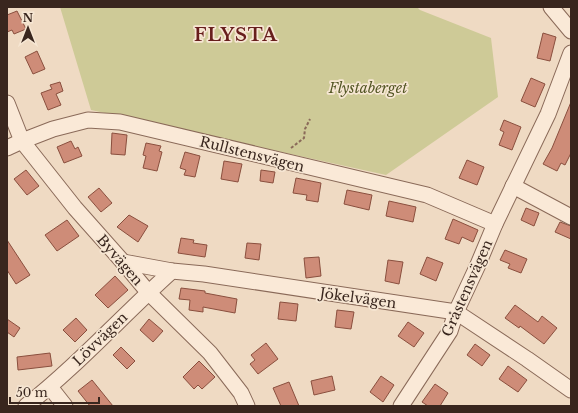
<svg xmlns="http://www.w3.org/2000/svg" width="578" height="413" font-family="'Libre Baskerville',serif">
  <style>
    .green { fill: #ceca97 }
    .building { fill: #ce8c78; stroke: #8a4f3e }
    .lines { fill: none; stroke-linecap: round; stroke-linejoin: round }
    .minor-casing { stroke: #8a6a59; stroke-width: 17 }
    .path { stroke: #8a6a59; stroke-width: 2; stroke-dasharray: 3 2; stroke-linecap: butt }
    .minor { stroke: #fae9d7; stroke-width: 15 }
    .labels { text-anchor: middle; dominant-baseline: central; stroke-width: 3.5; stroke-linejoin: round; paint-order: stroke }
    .park-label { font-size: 14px; font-style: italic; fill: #535624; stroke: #f6e6d3 }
    .street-label { font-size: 14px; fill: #39261e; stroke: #f6e6d3 }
    .district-label { font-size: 18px; font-weight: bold; letter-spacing: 1px; fill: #671e1c; stroke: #f6e6d3 }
  </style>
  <rect width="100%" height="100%" fill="#efdac3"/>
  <polygon class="green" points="60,7 417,7 420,10 491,38 498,97 386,175 91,110"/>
  <g class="building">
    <polygon points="17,11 26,29 14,34 12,30 7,32 7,15"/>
    <polygon points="543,33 556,37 550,61 537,58"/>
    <polygon points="37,51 45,69 33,74 25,57"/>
    <polygon points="531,78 545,84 535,107 521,101"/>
    <polygon points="60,82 63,91 56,94 61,105 48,110 41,93 52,89 50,85"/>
    <polygon points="571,102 571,153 565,165 561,163 557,171 543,164 552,148"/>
    <polygon points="504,120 521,127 512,150 499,145 504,132 500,130"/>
    <polygon points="112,133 127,135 125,155 111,154"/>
    <polygon points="71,141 75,149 78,147 82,156 64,163 57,147"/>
    <polygon points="146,143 161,146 159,151 162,152 157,171 143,168 146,156 143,155"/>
    <polygon points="185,152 200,156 195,177 184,175 186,170 180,168"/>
    <polygon points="467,160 484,167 477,185 459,178"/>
    <polygon points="224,161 242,164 238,182 221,179"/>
    <polygon points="26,170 39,186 27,195 14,179"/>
    <polygon points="261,170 275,172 273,183 260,181"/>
    <polygon points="296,178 321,183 318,202 306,200 307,195 293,193"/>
    <polygon points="99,188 112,203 101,212 88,197"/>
    <polygon points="347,190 372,195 369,210 344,204"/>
    <polygon points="389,201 416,207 413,222 386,216"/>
    <polygon points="526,208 539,213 534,226 521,220"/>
    <polygon points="129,215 148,226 138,242 117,227"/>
    <polygon points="453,219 478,230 473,242 462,237 459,244 445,239"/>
    <polygon points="67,220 79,236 57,251 45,235"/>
    <polygon points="560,222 571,226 571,239 555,232"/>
    <polygon points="181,238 194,240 193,243 207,245 205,257 178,253"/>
    <polygon points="7,240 30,275 16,284 7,270"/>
    <polygon points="247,243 261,244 259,260 245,258"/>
    <polygon points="505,250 527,259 521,273 508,268 510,264 500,260"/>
    <polygon points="319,257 321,276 306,278 304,258"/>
    <polygon points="427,257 443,263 436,281 420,274"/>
    <polygon points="388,260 403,262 399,284 385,281"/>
    <polygon points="115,276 128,290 108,308 95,295"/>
    <polygon points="181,288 205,291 205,293 237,299 235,313 203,307 203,312 189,310 190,300 179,299"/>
    <polygon points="280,302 298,304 296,321 278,319"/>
    <polygon points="515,305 538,322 542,316 557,328 544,344 520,326 519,328 505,318"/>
    <polygon points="337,310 354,312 351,329 335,327"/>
    <polygon points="76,318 87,330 75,342 63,330"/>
    <polygon points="7,319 20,328 14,337 7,332"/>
    <polygon points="149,319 163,331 153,342 140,330"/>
    <polygon points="408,322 424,333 414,347 398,336"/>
    <polygon points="266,343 278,359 258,374 250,364 255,360 251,355"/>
    <polygon points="475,344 490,355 482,366 467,355"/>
    <polygon points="121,347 135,361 127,369 113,355"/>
    <polygon points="50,353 52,366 18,370 17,357"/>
    <polygon points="199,361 215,377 202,389 198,385 194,389 183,377"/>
    <polygon points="508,366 527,380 518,392 499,379"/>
    <polygon points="332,376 335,390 314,395 311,381"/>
    <polygon points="381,376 394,385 383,402 370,392"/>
    <polygon points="92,380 113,406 90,406 78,391"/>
    <polygon points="289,382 299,406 281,406 273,388"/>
    <polygon points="435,384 448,393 440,406 428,406 422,402"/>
  </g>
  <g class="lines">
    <g class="minor-casing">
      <g id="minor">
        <polyline points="551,7 571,31"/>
        <polyline points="7,103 22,141 75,208 123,262 148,292 210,353 241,393 247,406"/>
        <polyline points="7,148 22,141 53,129 88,120 120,122 427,195 495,224"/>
        <polyline points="513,186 571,217"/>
        <polyline points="123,262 172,271 204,274 456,312 527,359 571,390"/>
        <polyline points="50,387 65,406"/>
        <path d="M 26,406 C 78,365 123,315 172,271"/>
        <polyline points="401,406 450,331 456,312 477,267 495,224 548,114 571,53"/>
      </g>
    </g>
    <polyline class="path" points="291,148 304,138 305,129 310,119"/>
    <use href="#minor" class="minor"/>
  </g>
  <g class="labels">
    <g class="park-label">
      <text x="368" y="88">Flystaberget</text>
    </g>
    <g class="street-label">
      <text transform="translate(252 154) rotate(14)">Rullstensvägen</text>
      <text transform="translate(120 260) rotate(49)">Byvägen</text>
      <text transform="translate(467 288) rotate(-66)">Gråstensvägen</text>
      <text transform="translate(358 298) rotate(8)">Jökelvägen</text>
      <text transform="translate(100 339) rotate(-44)">Lövvägen</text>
    </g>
    <g class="district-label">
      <text x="236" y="35">FLYSTA</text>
    </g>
  </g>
  <rect width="578" height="413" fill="none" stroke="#39261e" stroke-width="16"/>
  <g transform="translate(28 28)" stroke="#f6e6d3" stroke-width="3" paint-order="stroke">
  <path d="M0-3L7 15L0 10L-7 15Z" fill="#39261e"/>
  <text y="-6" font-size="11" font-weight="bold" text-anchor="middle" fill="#39261e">N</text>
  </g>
  <path d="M10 397v6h89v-6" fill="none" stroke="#39261e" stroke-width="2"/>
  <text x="16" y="397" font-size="12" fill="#39261e" stroke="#f6e6d3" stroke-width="3" paint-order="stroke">50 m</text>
</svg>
